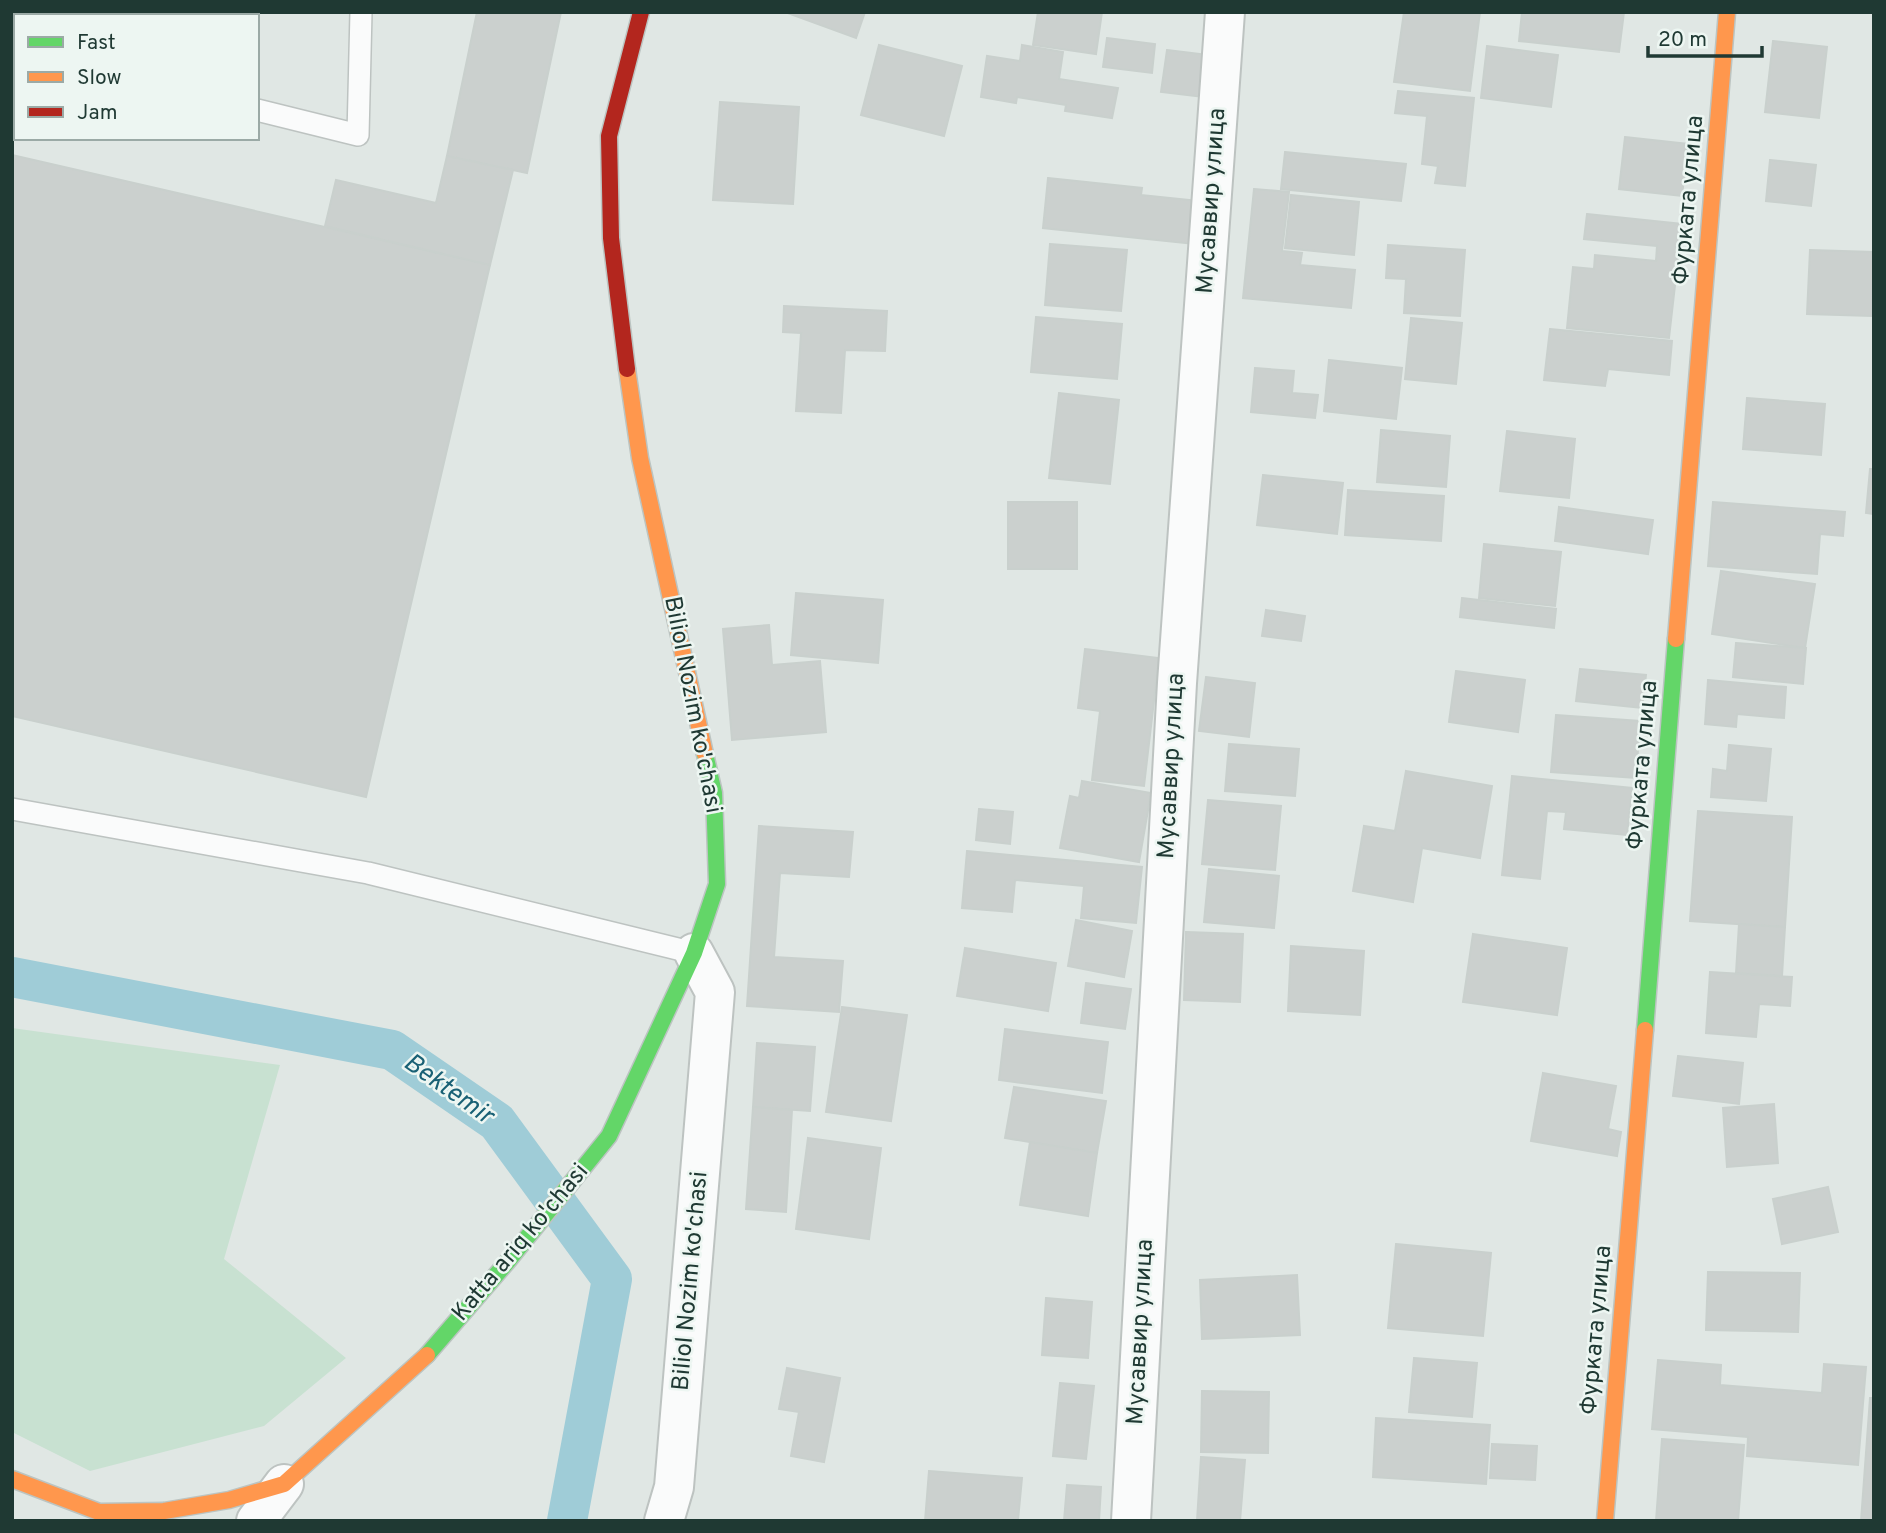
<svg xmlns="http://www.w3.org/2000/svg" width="1886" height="1533" font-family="Overpass,sans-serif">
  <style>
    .green { fill: #c8e1d1 }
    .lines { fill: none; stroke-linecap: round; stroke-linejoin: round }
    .canal { stroke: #9fccd7; stroke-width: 40 }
    .building { fill: #cbd0ce; stroke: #c9d0cd; stroke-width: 2 }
    .lane-casing { stroke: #bdc3c1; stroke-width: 24 }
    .street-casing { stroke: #bdc3c1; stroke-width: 42 }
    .fast-casing { stroke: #bcc4c1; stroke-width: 19 }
    .slow-casing { stroke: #bcc4c1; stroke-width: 19 }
    .jam-casing { stroke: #bcc4c1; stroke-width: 19 }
    .lane { stroke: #fafbfb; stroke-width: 21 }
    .street { stroke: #fafbfb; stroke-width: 38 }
    .fast { stroke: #63d668; stroke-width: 16 }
    .slow { stroke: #ff974d; stroke-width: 16 }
    .jam { stroke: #b3261e; stroke-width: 16 }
    .labels { text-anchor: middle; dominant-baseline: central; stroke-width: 5; stroke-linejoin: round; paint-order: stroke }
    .street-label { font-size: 24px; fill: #1f3933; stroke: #edf6f2 }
    .water-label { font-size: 26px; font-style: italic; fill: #196175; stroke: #edf6f2 }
  </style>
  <rect width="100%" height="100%" fill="#e0e7e4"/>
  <polygon class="green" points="12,1028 280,1065 224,1259 346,1358 264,1426 90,1471 12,1432"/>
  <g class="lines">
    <polyline class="canal" points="12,977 392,1050 497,1122 612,1279 567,1521"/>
  </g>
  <g class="building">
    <polygon points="477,12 561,12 527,173 447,156"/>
    <polygon points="785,12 865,12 856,38"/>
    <polygon points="1038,12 1102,12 1096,54 1033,45"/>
    <polygon points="1404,12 1480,12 1470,91 1394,82"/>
    <polygon points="1522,12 1624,12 1619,52 1519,41"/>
    <polygon points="1107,38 1155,44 1152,73 1103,67"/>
    <polygon points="1773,41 1827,47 1819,118 1765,112"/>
    <polygon points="879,45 962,66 944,136 861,115"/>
    <polygon points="1022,45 1063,52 1059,79 1118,88 1112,118 1065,111 1066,105 1017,97 1016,103 981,97 987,56 1020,61"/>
    <polygon points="1487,46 1558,55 1551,107 1481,98"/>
    <polygon points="1167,50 1209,55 1203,97 1161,92"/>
    <polygon points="1398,91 1474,98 1465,186 1435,183 1438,166 1422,164 1427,116 1395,113"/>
    <polygon points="720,102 799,107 793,204 713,200"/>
    <polygon points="1625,137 1688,144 1682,196 1619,189"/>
    <polygon points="1285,152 1406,164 1401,201 1281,189"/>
    <polygon points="12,155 490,265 366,797 12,716"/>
    <polygon points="447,156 513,170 490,265 325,226 336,180 436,203"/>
    <polygon points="1770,160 1816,165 1811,206 1766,201"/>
    <polygon points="1048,178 1142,188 1141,195 1198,201 1194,244 1043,228"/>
    <polygon points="1254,189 1289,192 1282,251 1302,253 1300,265 1355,270 1351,308 1243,298"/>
    <polygon points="1291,195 1359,202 1354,255 1285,248"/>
    <polygon points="1587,214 1682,224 1669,338 1567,328 1573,267 1594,269 1595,255 1656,261 1657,246 1584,239"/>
    <polygon points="1050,244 1127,250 1121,311 1045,305"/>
    <polygon points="1388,245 1465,250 1460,316 1404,313 1406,279 1386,278"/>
    <polygon points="1810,250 1874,252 1872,316 1807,314"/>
    <polygon points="784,306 887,311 885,351 845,350 841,413 796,411 801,333 783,332"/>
    <polygon points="1036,317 1122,324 1117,379 1031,372"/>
    <polygon points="1411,318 1462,323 1456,384 1405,379"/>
    <polygon points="1550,329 1672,341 1669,375 1608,369 1605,386 1544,380"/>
    <polygon points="1329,360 1402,368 1396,419 1324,411"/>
    <polygon points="1255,368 1294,371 1292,393 1318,395 1315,418 1251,412"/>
    <polygon points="1059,393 1119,400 1110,484 1049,478"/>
    <polygon points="1747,398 1825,404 1821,455 1743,449"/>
    <polygon points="1381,430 1450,436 1446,487 1377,482"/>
    <polygon points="1507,431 1575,439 1569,498 1500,491"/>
    <polygon points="1870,469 1874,469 1874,514 1866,513"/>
    <polygon points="1263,475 1343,483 1337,534 1257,525"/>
    <polygon points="1348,490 1444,496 1441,541 1345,535"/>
    <rect x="1008" y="502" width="69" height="67"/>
    <polygon points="1713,502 1845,512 1843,536 1820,534 1817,574 1708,566"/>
    <polygon points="1559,507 1653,520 1648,554 1555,541"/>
    <polygon points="1484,544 1561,552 1555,606 1479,598"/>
    <polygon points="1721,571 1815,584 1805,648 1712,634"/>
    <polygon points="796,593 883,600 878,663 791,655"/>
    <polygon points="1462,598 1556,609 1554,628 1460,617"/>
    <polygon points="1266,610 1305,616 1301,641 1262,636"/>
    <polygon points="769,625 772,665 820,661 826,732 732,740 723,629"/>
    <polygon points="1736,643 1806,648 1803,684 1733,677"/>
    <polygon points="1085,649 1159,658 1144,786 1092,780 1100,711 1078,708"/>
    <polygon points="1580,669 1646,675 1642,708 1576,701"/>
    <polygon points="1456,671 1525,680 1518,732 1449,722"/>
    <polygon points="1206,677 1255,683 1249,737 1199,731"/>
    <polygon points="1708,680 1786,687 1784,718 1737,714 1736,727 1705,724"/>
    <polygon points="1556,715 1640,721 1636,778 1551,772"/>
    <polygon points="1229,744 1299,749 1295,796 1225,791"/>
    <polygon points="1729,745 1771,749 1766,801 1711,797 1713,769 1727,771"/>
    <polygon points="1406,771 1492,786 1480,858 1422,848 1413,902 1353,891 1364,826 1395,831"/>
    <polygon points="1512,776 1632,788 1627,835 1564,829 1566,812 1547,811 1540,879 1502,875"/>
    <polygon points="1082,781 1151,793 1139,862 1060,848 1070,796 1079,798"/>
    <polygon points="1208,800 1281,806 1275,870 1202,864"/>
    <polygon points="979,809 1013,812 1010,844 976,840"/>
    <polygon points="1698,811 1792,817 1785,927 1690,921"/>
    <polygon points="759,826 853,832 849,877 780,873 774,957 843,961 839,1012 747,1006"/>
    <polygon points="967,851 1142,867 1136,923 1081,918 1084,886 1015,880 1012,912 962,908"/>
    <polygon points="1209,869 1279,876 1274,928 1204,922"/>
    <polygon points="1076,920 1132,931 1124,977 1068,966"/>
    <polygon points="1739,924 1785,927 1782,976 1736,973"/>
    <polygon points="1186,932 1243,934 1240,1002 1184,1000"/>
    <polygon points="1473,934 1567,948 1557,1015 1463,1002"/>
    <polygon points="1291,946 1364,951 1360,1015 1288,1011"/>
    <polygon points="965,948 1056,963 1048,1011 957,996"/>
    <polygon points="1710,972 1792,977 1790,1006 1759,1004 1756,1037 1706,1033"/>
    <polygon points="1086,983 1131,989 1125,1029 1081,1023"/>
    <polygon points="842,1007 907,1015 891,1121 826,1112"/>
    <polygon points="1005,1029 1108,1042 1102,1093 999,1080"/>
    <polygon points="757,1043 815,1047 810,1111 753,1107"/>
    <polygon points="1678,1056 1743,1063 1739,1104 1673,1096"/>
    <polygon points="1543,1073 1616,1086 1608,1129 1621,1132 1617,1156 1531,1141"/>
    <polygon points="1014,1087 1106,1101 1097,1153 1005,1138"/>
    <polygon points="1774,1104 1778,1163 1727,1167 1723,1108"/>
    <polygon points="753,1107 792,1110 786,1212 746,1209"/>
    <polygon points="808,1138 881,1148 869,1239 796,1229"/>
    <polygon points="1030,1142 1097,1153 1088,1216 1020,1205"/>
    <polygon points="1828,1187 1838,1232 1782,1244 1773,1199"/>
    <polygon points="1396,1244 1491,1253 1483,1336 1388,1328"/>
    <polygon points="1708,1272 1800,1273 1798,1332 1706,1330"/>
    <polygon points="1297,1275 1300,1335 1202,1339 1200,1280"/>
    <polygon points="1046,1298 1092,1302 1088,1358 1042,1355"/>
    <polygon points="1414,1358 1477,1363 1472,1417 1409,1412"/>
    <polygon points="1658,1360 1721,1365 1720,1385 1822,1393 1824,1364 1866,1367 1858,1465 1747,1456 1748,1437 1652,1429"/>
    <polygon points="787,1368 840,1378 824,1462 791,1456 799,1412 779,1409"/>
    <polygon points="1060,1383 1094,1386 1086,1459 1053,1456"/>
    <polygon points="1202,1391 1269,1392 1268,1453 1201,1452"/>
    <polygon points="1870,1398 1874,1398 1874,1521 1861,1521"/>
    <polygon points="1376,1418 1490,1425 1486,1484 1373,1477"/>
    <polygon points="1662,1439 1744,1445 1738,1521 1656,1521"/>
    <polygon points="1492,1444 1537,1446 1535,1480 1490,1478"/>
    <polygon points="1201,1457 1245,1460 1240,1521 1197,1521"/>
    <polygon points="929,1471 1022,1478 1018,1520 925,1521"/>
    <polygon points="1067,1485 1101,1487 1099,1521 1064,1521"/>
  </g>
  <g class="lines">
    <g class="lane-casing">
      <g id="lane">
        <polyline points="12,49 16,50"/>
        <polyline points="257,110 358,135 361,12"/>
        <polyline points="12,809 368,873 694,953"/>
      </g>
    </g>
    <g class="street-casing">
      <g id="street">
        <polyline points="256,1521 284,1484"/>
        <polyline points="664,1521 674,1487 715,992 694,953"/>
        <polyline points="1131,1521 1177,683 1225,12"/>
      </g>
    </g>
    <g class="fast-casing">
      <g id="fast">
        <polyline points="1645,1030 1676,639"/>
        <polyline points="427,1355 508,1261 609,1136 694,953 717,884 714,793 705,754"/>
      </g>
    </g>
    <g class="slow-casing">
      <g id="slow">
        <polyline points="627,369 640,458 705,754"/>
        <polyline points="1676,639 1727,12"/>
        <polyline points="12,1479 99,1512 164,1511 229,1500 284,1484 427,1355"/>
        <polyline points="1605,1521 1645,1030"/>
      </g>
    </g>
    <g class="jam-casing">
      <polyline id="jam" points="627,369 611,238 609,136 641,12"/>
    </g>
    <use href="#lane" class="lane"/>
    <use href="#street" class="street"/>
    <use href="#fast" class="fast"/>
    <use href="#slow" class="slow"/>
    <use href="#jam" class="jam"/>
  </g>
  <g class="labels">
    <g class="street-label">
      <text transform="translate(1689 200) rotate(-85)">Фурката улица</text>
      <text transform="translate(1212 201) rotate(-86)">Мусаввир улица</text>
      <text transform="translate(692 705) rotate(79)">Biliol Nozim ko'chasi</text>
      <text transform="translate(1643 765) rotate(-85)">Фурката улица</text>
      <text transform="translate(1172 766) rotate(-87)">Мусаввир улица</text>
      <text transform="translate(521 1243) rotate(-50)">Katta ariq ko'chasi</text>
      <text transform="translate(691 1281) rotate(-85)">Biliol Nozim ko'chasi</text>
      <text transform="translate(1597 1330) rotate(-85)">Фурката улица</text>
      <text transform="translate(1141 1332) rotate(-87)">Мусаввир улица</text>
    </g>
    <g class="water-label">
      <text transform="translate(448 1090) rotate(35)">Bektemir</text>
    </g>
  </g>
  <rect width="1886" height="1533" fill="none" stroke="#1f3933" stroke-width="28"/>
  <rect x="14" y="14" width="245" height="126" fill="#edf6f2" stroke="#9baaa6" stroke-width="2"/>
  <rect x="28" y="37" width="35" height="10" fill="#63d668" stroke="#9baaa6" stroke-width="2"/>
  <text x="77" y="49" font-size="21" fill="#1f3933">Fast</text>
  <rect x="28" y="72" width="35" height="10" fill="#ff974d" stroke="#9baaa6" stroke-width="2"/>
  <text x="77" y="84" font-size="21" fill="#1f3933">Slow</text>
  <rect x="28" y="107" width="35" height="10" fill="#b3261e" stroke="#9baaa6" stroke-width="2"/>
  <text x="77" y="119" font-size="21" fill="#1f3933">Jam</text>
  <path d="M1648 46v10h114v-10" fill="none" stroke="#1f3933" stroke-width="3.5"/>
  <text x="1658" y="46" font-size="21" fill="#1f3933" stroke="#edf6f2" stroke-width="5" paint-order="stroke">20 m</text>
</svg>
